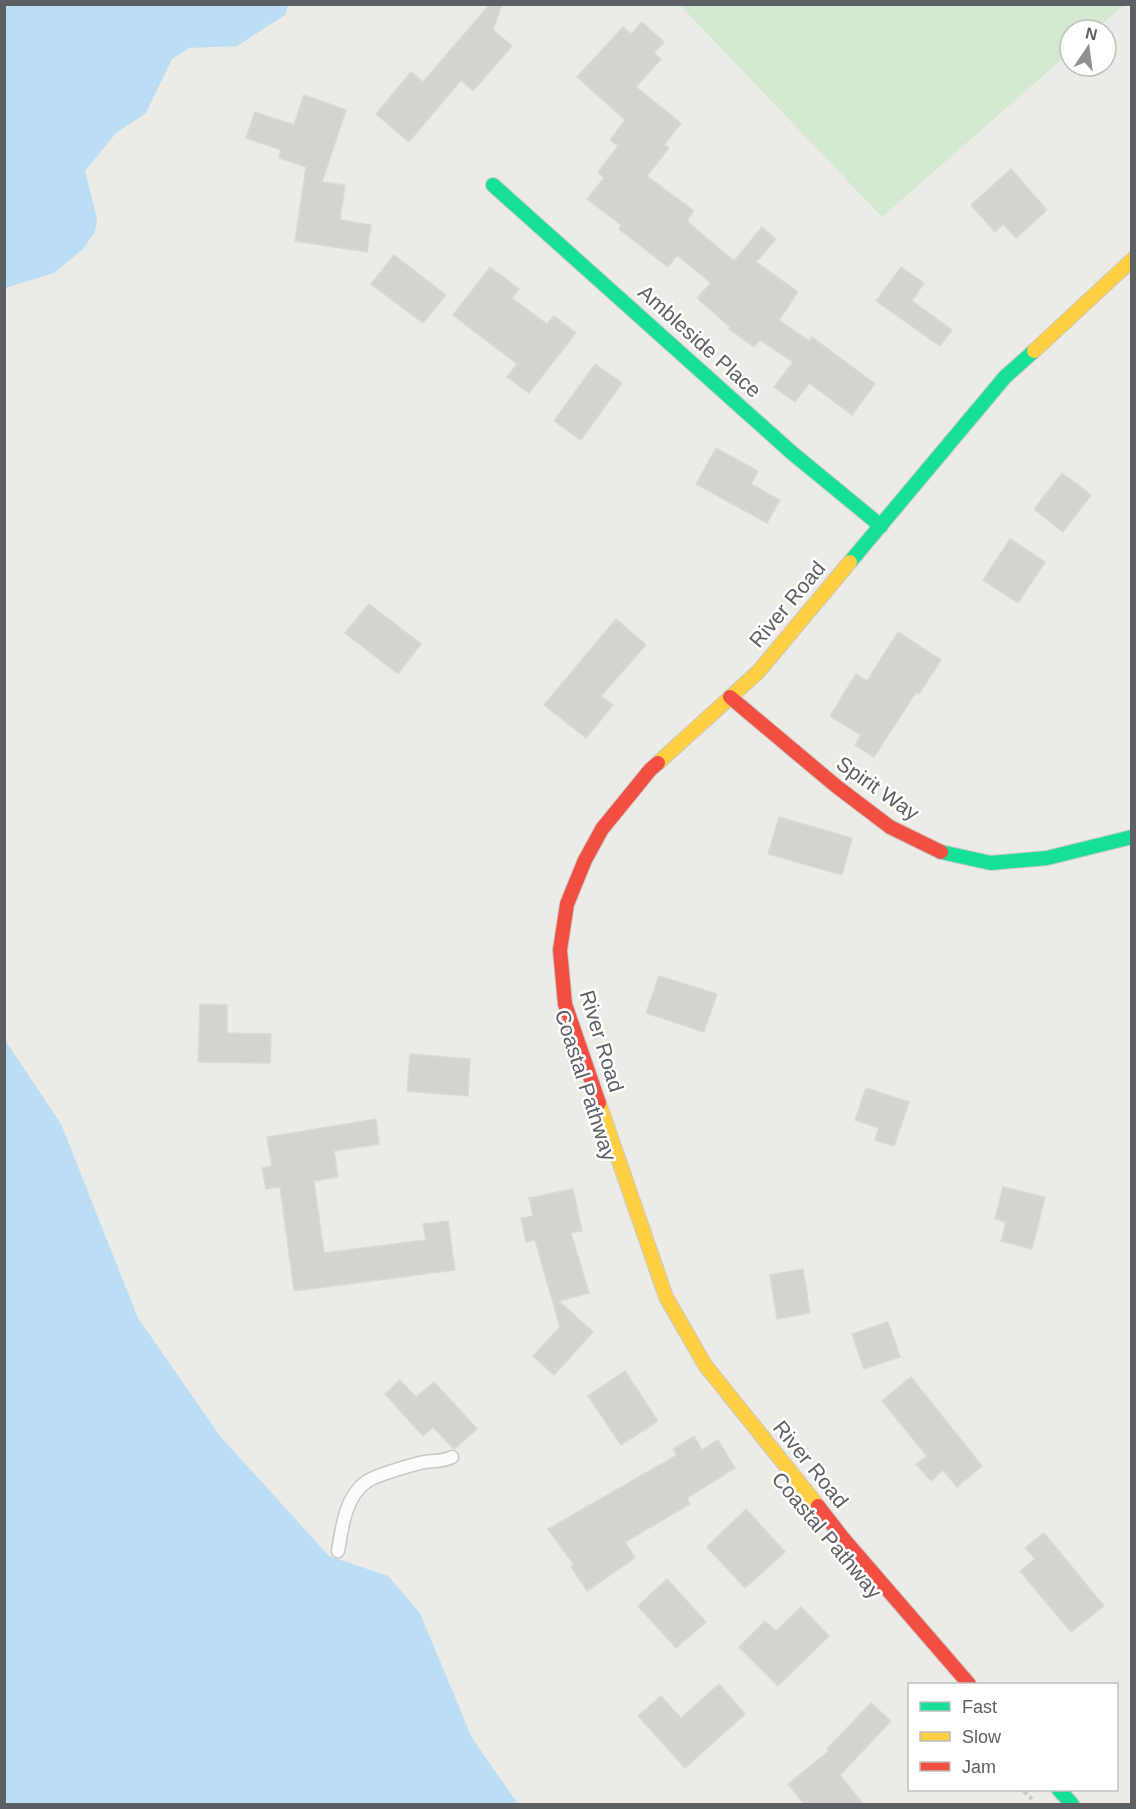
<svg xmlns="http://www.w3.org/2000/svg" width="1136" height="1809" font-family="Arial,sans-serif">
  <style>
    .green { fill: #d5e8d2 }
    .water { fill: #bbdef5 }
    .building { fill: #d4d3d0; stroke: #dbd9d5; stroke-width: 1.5 }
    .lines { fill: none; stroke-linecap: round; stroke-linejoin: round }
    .lane-casing { stroke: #c7c7c7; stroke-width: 15 }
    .fast-casing { stroke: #c8c9c8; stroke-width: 16 }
    .slow-casing { stroke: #c8c9c8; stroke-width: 16 }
    .jam-casing { stroke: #c8c9c8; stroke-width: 16 }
    .path { stroke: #c9cdca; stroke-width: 4; stroke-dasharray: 6 3; stroke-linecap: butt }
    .lane { stroke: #fcfcfb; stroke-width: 12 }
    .fast { stroke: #16e098; stroke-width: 14 }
    .slow { stroke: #ffcf43; stroke-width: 14 }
    .jam { stroke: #f24e42; stroke-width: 14 }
    .labels { text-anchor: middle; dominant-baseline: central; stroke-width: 5; stroke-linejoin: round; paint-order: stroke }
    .street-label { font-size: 21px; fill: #5c6064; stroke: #fff }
  </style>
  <rect width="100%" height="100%" fill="#ecebe6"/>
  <polygon class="green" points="680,5 1124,5 1095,30 1070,30 1070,52 882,217"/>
  <g class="water">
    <polygon points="5,4 288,4 288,5 285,15 237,46 189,48 172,59 146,113 116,133 85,171 97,219 95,232 83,249 54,273 5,288"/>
    <polygon points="5,1040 61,1124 138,1318 220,1436 329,1556 388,1576 420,1613 472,1738 518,1804 5,1804"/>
  </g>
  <g class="building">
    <polygon points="490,4 502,4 493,30 512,46 473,91 461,80 409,142 376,114 411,72 423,82"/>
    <polygon points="642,22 664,42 654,53 661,59 636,87 681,123 664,145 669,148 647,176 694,211 687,221 734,261 762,227 776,239 756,262 798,292 779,320 809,341 812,337 875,384 852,415 809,383 795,402 774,387 793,362 760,340 754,347 729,329 730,327 697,298 711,283 677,255 668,267 619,229 621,225 587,199 604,178 598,172 618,146 610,140 625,120 577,77 623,27 631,34"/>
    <polygon points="304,95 346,110 322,182 345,185 340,220 371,225 367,252 295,241 306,167 279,158 281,150 246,138 255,112 294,125"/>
    <polygon points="1011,169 1047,210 1016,238 1003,224 995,232 971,205"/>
    <polygon points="394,255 446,295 423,323 371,284"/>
    <polygon points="490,267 519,289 512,298 547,324 554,316 576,333 529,393 507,377 517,364 453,315"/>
    <polygon points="901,267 924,283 912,301 952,330 940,346 876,301"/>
    <polygon points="595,364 622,383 581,440 554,421"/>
    <polygon points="716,448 758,471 751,484 780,500 767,523 696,484"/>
    <polygon points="1062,473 1091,495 1063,532 1034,509"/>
    <polygon points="1010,539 1045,562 1018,603 983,580"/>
    <polygon points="369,604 421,644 398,674 345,633"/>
    <polygon points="616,619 646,645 601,696 613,705 586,738 544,705"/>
    <polygon points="898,632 941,660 919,694 916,692 874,757 855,745 861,735 830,716 856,674 867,681"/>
    <polygon points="779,817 852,838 842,875 768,854"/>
    <polygon points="659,976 717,994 704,1032 646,1013"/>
    <polygon points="200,1004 227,1005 227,1033 271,1034 270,1063 198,1062"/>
    <polygon points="410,1054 470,1059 468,1096 407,1091"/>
    <polygon points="866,1088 909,1102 894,1146 875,1140 879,1128 855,1120"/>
    <polygon points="376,1119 379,1144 334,1151 338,1177 314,1181 324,1253 426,1240 423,1224 448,1221 455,1270 294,1291 280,1187 266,1189 262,1168 272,1166 267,1137"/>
    <polygon points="1003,1187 1045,1197 1032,1249 1001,1241 1006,1222 995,1219"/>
    <polygon points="573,1189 582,1231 571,1233 589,1293 559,1301 593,1332 554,1375 533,1356 560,1327 535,1240 526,1242 521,1218 533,1216 529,1198"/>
    <polygon points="803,1269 810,1313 777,1319 770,1275"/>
    <polygon points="888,1322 900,1357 864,1369 852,1334"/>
    <polygon points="625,1371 658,1421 621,1445 588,1396"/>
    <polygon points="911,1377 982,1466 957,1487 943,1470 931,1481 916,1464 927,1456 882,1401"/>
    <polygon points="400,1380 416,1397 434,1382 477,1429 454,1449 433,1427 423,1436 385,1394"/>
    <polygon points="694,1436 702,1450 718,1440 735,1468 687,1498 690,1504 625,1542 635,1558 587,1591 571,1567 574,1565 548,1529 677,1455 673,1449"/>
    <polygon points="746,1509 785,1552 745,1588 707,1547"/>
    <polygon points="1044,1533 1104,1606 1071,1632 1020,1571 1035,1559 1025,1548"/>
    <polygon points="667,1579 706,1622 676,1648 638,1606"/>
    <polygon points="801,1607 829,1636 778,1686 739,1647 765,1621 776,1631"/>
    <polygon points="719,1684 745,1714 685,1768 638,1716 661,1696 681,1718"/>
    <polygon points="871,1703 891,1721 840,1775 863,1804 804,1804 788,1784 829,1751 827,1749"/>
  </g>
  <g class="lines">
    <g class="lane-casing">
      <path id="lane" d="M 338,1551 C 342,1528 345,1497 366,1482 C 378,1474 406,1467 420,1463 C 432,1460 440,1463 452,1457"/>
    </g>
    <g class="fast-casing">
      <g id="fast">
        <polyline points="493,185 791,452 881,526"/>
        <polyline points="850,562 1005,377 1034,351"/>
        <polyline points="941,852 991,863 1047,858 1132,837"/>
        <polyline points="1059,1790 1072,1804"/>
      </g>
    </g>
    <g class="slow-casing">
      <g id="slow">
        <polyline points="1034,351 1132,260"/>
        <polyline points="658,763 758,672 850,562"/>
        <polyline points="599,1103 666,1297 705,1365 818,1506"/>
      </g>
    </g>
    <g class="jam-casing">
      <g id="jam">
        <polyline points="730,697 836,786 890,827 941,852"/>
        <polyline points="599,1103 565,1004 560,950 567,904 585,860 602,829 650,770 658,763"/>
        <polyline points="818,1506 842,1537 969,1684"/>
      </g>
    </g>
    <polyline class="path" points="1023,1790 1032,1799"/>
    <use href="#lane" class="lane"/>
    <use href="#fast" class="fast"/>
    <use href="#slow" class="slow"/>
    <use href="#jam" class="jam"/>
  </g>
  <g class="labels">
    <g class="street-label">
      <text transform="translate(700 341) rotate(42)">Ambleside Place</text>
      <text transform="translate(787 604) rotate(-50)">River Road</text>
      <text transform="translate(878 788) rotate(35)">Spirit Way</text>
      <text transform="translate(602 1041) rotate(73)">River Road</text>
      <text transform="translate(586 1085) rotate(72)">Coastal Pathway</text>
      <text transform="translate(811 1464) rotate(51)">River Road</text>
      <text transform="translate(827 1535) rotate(50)">Coastal Pathway</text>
    </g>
  </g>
  <rect width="1136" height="1809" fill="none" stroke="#5c6064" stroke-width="12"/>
  <rect x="908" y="1683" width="210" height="108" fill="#ffffff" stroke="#bebfc1" stroke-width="1.5"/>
  <rect x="920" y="1702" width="30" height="9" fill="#16e098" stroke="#bebfc1" stroke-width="1.5"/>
  <text x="962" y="1713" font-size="18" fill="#5c6064">Fast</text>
  <rect x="920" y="1732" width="30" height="9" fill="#ffcf43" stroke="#bebfc1" stroke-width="1.5"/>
  <text x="962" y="1743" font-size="18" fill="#5c6064">Slow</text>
  <rect x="920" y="1762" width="30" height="9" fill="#f24e42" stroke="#bebfc1" stroke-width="1.5"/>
  <text x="962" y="1773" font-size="18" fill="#5c6064">Jam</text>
  <g transform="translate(1088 48) rotate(13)"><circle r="28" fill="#ffffff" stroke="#bebfc1" stroke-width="1.5"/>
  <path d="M0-4.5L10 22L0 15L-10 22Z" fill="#8e9192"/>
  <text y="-9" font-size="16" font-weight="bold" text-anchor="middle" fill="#5c6064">N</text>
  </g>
</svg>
